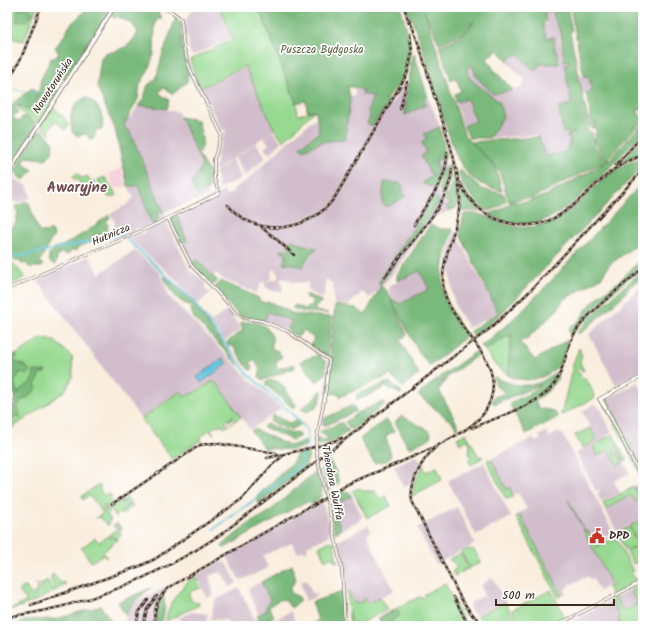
<svg xmlns="http://www.w3.org/2000/svg" width="650" height="633" font-family="Kalam,sans-serif">
  <style>
    .built { fill: #f6cfd9 }
    .industrial { fill: #d1bdcb; fill-rule: evenodd }
    .green { fill: #97d991; stroke: #698258 }
    .forest { fill: #79b97b; stroke: #5a724c }
    .water { fill: #5ec3dc; stroke: #4c767d }
    .lines { fill: none; stroke-linecap: round; stroke-linejoin: round }
    .stream { stroke: #5ec3dc; stroke-width: 1 }
    .canal { stroke: #5ec3dc; stroke-width: 2 }
    .minor-casing { stroke: #7e6f61; stroke-width: 3.5 }
    .major-casing { stroke: #7e6f61; stroke-width: 4.5 }
    .minor { stroke: #fff; stroke-width: 2 }
    .major { stroke: #fff; stroke-width: 3 }
    .rail-casing { stroke: #3b2a1e; stroke-width: 2.5 }
    .rail { stroke: #fff; stroke-width: 1; stroke-dasharray: 3; stroke-linecap: butt }
    .minor-bridge-casing { stroke: #7e6f61; stroke-width: 3.5; stroke-linecap: butt }
    .minor-bridge { stroke: #fff; stroke-width: 2 }
    .labels { text-anchor: middle; dominant-baseline: central; stroke-width: 3.5; stroke-linejoin: round; paint-order: stroke }
    .park-label { font-size: 11px; fill: #575f40; stroke: #fff }
    .street-label { font-size: 11px; fill: #3b2a1e; stroke: #fff }
    .poi-label { font-size: 11px; font-weight: bold; fill: #3b2a1e; stroke: #fff; text-anchor: start }
    .district-label { font-size: 15px; font-weight: bold; fill: #734e51; stroke: #fff }
  </style>
  <rect width="100%" height="100%" fill="#fff"/>
  <filter id="ink" filterUnits="userSpaceOnUse"><feTurbulence type="fractalNoise" baseFrequency=".025" numOctaves="2"/><feDisplacementMap in="SourceGraphic" scale="8" xChannelSelector="R" yChannelSelector="G"/><feConvolveMatrix kernelMatrix="1 2 1 2 8 2 1 2 1" color-interpolation-filters="sRGB"/></filter>
  <filter id="wash" filterUnits="userSpaceOnUse"><feTurbulence type="fractalNoise" baseFrequency=".012" numOctaves="4" result="noise"/><feDisplacementMap in="SourceGraphic" scale="16" xChannelSelector="R" yChannelSelector="G"/><feGaussianBlur stdDeviation="0.9" result="paint"/><feColorMatrix in="noise" values="0 0 0 0 0 0 0 0 0 0 0 0 0 0 0 0 0 1.4 0 .05"/><feComposite in="paint" operator="in"/></filter>
  <g filter="url(#wash)">
    <rect width="100%" height="100%" fill="#f9eede"/>
    <polygon class="built" points="121,168 127,186 115,189 108,174"/>
    <g class="industrial">
      <polygon points="194,7 226,7 229,14 222,17 232,37 192,56 189,50 188,36 185,36 185,22"/>
      <polygon points="549,7 552,7 555,21 561,32 560,40 565,61 569,60 569,64 565,65 571,105 557,108 562,132 566,136 570,136 566,152 545,156 539,137 535,135 489,138 503,117 499,103 470,79 467,68 472,65 477,75 493,94 522,88 525,79 506,62 517,54 526,64 549,64 556,51 555,51 554,37 546,39 543,24 546,24 544,13 549,12"/>
      <polygon points="245,67 274,130 215,171 217,154 226,130 222,130 201,89"/>
      <polygon points="579,75 589,77 592,92 583,94 580,82 577,81"/>
      <path d="M 404,83 L 408,84 L 405,115 L 426,105 L 424,98 L 428,97 L 440,127 L 424,134 L 427,138 L 422,143 L 425,153 L 435,162 L 440,158 L 446,157 L 445,168 L 424,182 L 427,184 L 427,186 L 438,190 L 445,203 L 449,201 L 451,204 L 446,207 L 449,211 L 431,219 L 390,277 L 370,298 L 362,292 L 349,305 L 334,304 L 333,284 L 326,279 L 323,298 L 311,293 L 308,289 L 308,283 L 291,282 L 291,280 L 280,278 L 283,289 L 281,292 L 272,291 L 266,287 L 264,282 L 279,278 L 276,269 L 271,271 L 272,278 L 261,283 L 256,293 L 223,279 L 216,273 L 213,276 L 197,260 L 191,263 L 180,244 L 187,241 L 177,215 L 224,191 L 226,196 L 234,192 L 233,189 L 246,181 L 293,137 L 346,92 L 354,97 L 356,89 L 363,90 L 362,94 L 374,96 L 368,110 L 372,126 L 388,104 L 393,102 ZM 434,196 L 439,203 L 395,262 L 380,285 L 378,283 ZM 292,240 L 304,245 L 316,246 L 309,259 L 302,267 L 284,260 L 287,254 L 281,251 L 289,251 Z"/>
      <polygon points="467,99 476,121 463,126 456,102"/>
      <polygon points="138,106 146,106 178,112 202,165 197,195 206,191 209,196 164,212 166,217 139,230 138,228 134,229 135,232 126,236 122,233 107,236 106,230 114,228 115,222 110,214 125,206 134,198 128,186 121,161 115,129 127,118 131,117"/>
      <polygon points="273,131 282,142 270,154 264,149 269,144 264,138"/>
      <polygon points="256,143 266,157 245,176 235,158"/>
      <polygon points="232,160 241,178 219,189 215,172"/>
      <polygon points="12,178 27,185 31,197 25,201 16,203 7,196 7,186"/>
      <polygon points="166,221 189,269 205,282 205,289 210,293 197,305 172,276 128,238 144,233 146,230"/>
      <polygon points="455,231 498,313 468,328 456,308 453,295 448,259"/>
      <polygon points="135,250 160,273 169,296 178,306 249,379 282,408 250,430 220,387 213,381 192,394 184,397 181,391 141,419 38,281 89,256 99,274"/>
      <polygon points="420,270 430,289 400,304 391,296 389,289 391,285"/>
      <polygon points="643,285 643,370 616,385 589,334"/>
      <polygon points="228,310 241,329 225,341 211,322"/>
      <polygon points="268,312 293,321 287,330 264,322"/>
      <polygon points="638,382 643,392 643,469 608,401 609,398"/>
      <polygon points="595,404 601,410 612,433 606,436 608,440 612,438 630,473 614,481 620,493 601,502 597,493 600,492 599,489 596,491 576,453 597,440 582,411"/>
      <polygon points="547,431 549,437 559,432 560,434 562,433 613,532 606,536 608,541 593,549 612,585 599,591 593,578 590,579 588,576 568,586 565,590 566,593 558,597 516,515 527,509 518,493 508,498 490,461 492,458 533,438 535,442 541,440 539,436"/>
      <polygon points="417,455 421,462 409,484 403,487 394,466"/>
      <polygon points="484,463 511,517 476,535 449,483 449,480"/>
      <polygon points="638,484 643,493 643,519 617,532 602,503"/>
      <polygon points="352,496 362,516 360,520 341,530 333,505"/>
      <polygon points="322,501 331,531 328,533 329,536 307,546 308,550 304,552 303,550 298,553 292,543 273,551 263,556 268,568 242,580 239,579 227,557"/>
      <polygon points="457,507 475,544 436,564 417,528"/>
      <polygon points="368,525 371,530 367,536 394,590 367,604 355,626 350,626 346,575 338,541"/>
      <polygon points="222,561 223,564 226,562 237,583 230,587 221,572 209,576 214,595 207,598 197,575"/>
      <polygon points="492,577 505,601 477,615 474,614 469,608 470,603 484,596 481,585"/>
      <polygon points="307,580 312,594 316,593 317,596 306,601 300,582"/>
      <polygon points="260,582 269,600 265,606 265,611 258,614 248,589"/>
      <polygon points="172,585 160,598 157,606 157,626 128,626 125,619 133,603"/>
      <polygon points="636,587 642,589 643,592 643,626 571,626 569,623 611,601 611,599 615,597 616,599 618,596"/>
      <polygon points="239,588 258,626 232,626 226,620 210,619 215,600"/>
      <polygon points="291,611 294,619 292,624 284,626 264,626"/>
      <polygon points="191,612 208,614 205,626 183,624 179,618"/>
    </g>
    <g class="green">
      <polygon points="7,7 37,7 24,41 10,38 7,30"/>
      <polygon points="220,7 259,7 296,103 298,115 315,110 284,141 274,129 245,66 199,89 190,60 233,39"/>
      <path d="M 38,96 L 42,101 L 54,100 L 38,124 C 31,122 21,112 17,106 L 36,110 Z"/>
      <polygon points="53,107 63,116 69,126 65,129 56,121 48,130 50,134 42,128 41,125"/>
      <polygon points="77,173 80,177 83,178 87,176 90,180 94,182 95,184 91,189 93,192 87,196 83,188 80,190 77,186 81,184 77,179 75,180 73,176"/>
      <polygon points="105,177 117,195 110,198 104,193 98,180"/>
      <polygon points="7,256 25,277 9,286 7,284"/>
      <polygon points="511,333 508,375 494,364 485,350"/>
      <path d="M 42,338 L 55,341 L 72,357 L 73,376 L 65,391 L 8,431 C 5,425 12,416 14,408 C 16,397 11,391 7,381 C 5,374 9,366 8,360 Z"/>
      <polygon points="579,348 582,356 580,362 584,371 578,368 576,370 589,383 595,398 561,415 574,361"/>
      <polygon points="213,381 220,387 241,417 230,424 235,420 233,418 228,422 234,415 225,422 229,425 224,428 220,423 218,427 217,426 211,429 214,435 209,430 200,438 202,442 199,441 172,459 141,419 181,391 184,397 191,393 192,394"/>
      <polygon points="607,398 643,469 643,479 605,404"/>
      <polygon points="590,428 597,440 582,448 575,435"/>
      <polygon points="466,433 479,457 482,456 483,457 471,465 468,460 471,458 469,453 470,443 467,440 460,444 457,438"/>
      <polygon points="613,434 627,461 624,461 616,446 613,450 615,455 618,453 623,463 618,465 608,450 597,456 593,446"/>
      <polygon points="488,459 492,460 506,489 511,488 510,489 513,497 506,499 488,463"/>
      <polygon points="423,465 426,472 437,467 442,480 412,496 414,483"/>
      <polygon points="98,485 101,487 99,488 104,496 109,493 112,497 110,499 113,504 105,510 104,508 107,506 106,504 102,509 104,511 108,509 111,511 107,514 111,520 108,521 110,524 107,525 100,517 96,518 103,513 89,495 83,500 82,498 83,495"/>
      <polygon points="634,487 640,498 635,502 631,495 606,509 603,503"/>
      <polygon points="359,488 364,491 375,491 379,499 386,496 391,506 367,518 353,491"/>
      <polygon points="126,497 133,506 122,515 121,513 129,505 129,504 116,517 111,508 120,501 122,503 121,500 126,506 127,505 126,501 124,503 123,500"/>
      <polygon points="568,500 585,531 588,531 592,540 595,541 598,546 596,547 616,538 633,571 631,573 636,579 633,581 635,584 612,596 608,587 612,585"/>
      <polygon points="520,515 562,595 558,597 516,517"/>
      <polygon points="643,520 643,543 639,545 630,526"/>
      <polygon points="116,523 120,526 118,529 121,527 122,528 117,533 121,531 122,534 117,539 110,536 110,539 113,538 115,540 119,538 103,552 107,558 103,555 91,562 82,549 82,547 95,538 99,542 116,530 117,528 113,526 114,524 117,527"/>
      <polygon points="629,527 638,545 626,551 619,537 623,535 621,531"/>
      <polygon points="330,541 334,543 336,556 338,561 335,562 333,557 325,560 319,547"/>
      <polygon points="638,546 642,552 642,560 633,564 627,552"/>
      <polygon points="469,549 474,550 481,562 470,568 461,552"/>
      <polygon points="461,554 469,569 465,570 464,568 464,571 455,576 452,571 456,569 456,566 449,559"/>
      <path d="M 52,574 L 58,578 L 58,580 L 61,583 L 64,582 L 66,584 C 48,595 28,607 7,610 L 7,608 L 12,609 L 27,601 L 19,591 L 23,587 L 26,587 L 33,597 L 36,595 L 35,593 L 32,594 L 37,591 L 37,588 L 38,590 L 44,586 L 42,584 L 38,587 L 36,583 L 38,586 L 47,580 L 53,589 L 55,588 L 51,581 Z"/>
      <path d="M 195,576 L 201,588 L 191,591 L 189,596 L 193,602 L 199,603 L 199,605 L 166,621 C 166,606 183,584 195,576 Z"/>
      <polygon points="445,583 467,626 382,626 378,618 419,597 424,598 425,594"/>
      <polygon points="636,587 642,589 643,592 643,626 621,626 618,619 619,617 611,599 615,597 622,610 625,611 637,604 630,590"/>
      <polygon points="551,590 566,619 553,626 520,626 512,610"/>
      <polygon points="347,591 350,591 349,592 355,604 362,602 364,598 368,603 380,597 387,610 355,626 350,626"/>
      <polygon points="505,602 518,626 490,626 477,616"/>
    </g>
    <g class="forest">
      <polygon points="26,7 33,12 28,20 17,22 17,10"/>
      <path d="M 87,7 L 155,7 L 162,19 L 157,19 L 155,25 L 154,54 L 148,71 L 140,84 L 138,99 L 124,125 L 127,131 L 129,130 L 164,212 L 157,213 L 159,220 L 152,225 L 138,186 L 128,186 L 115,129 L 97,87 L 101,58 L 105,53 C 120,52 131,46 138,32 L 132,24 L 117,16 L 114,19 L 111,13 L 83,51 L 80,59 L 64,80 L 57,75 L 52,81 L 52,87 L 59,91 L 54,100 L 42,101 L 38,96 L 41,79 L 51,58 L 55,58 L 59,53 L 55,48 L 66,33 L 70,25 L 84,12 Z"/>
      <path d="M 259,7 L 401,7 C 402,15 406,23 407,31 C 415,62 408,75 387,98 L 388,104 L 372,126 L 367,123 L 370,117 L 368,110 L 373,96 L 362,94 L 363,90 L 348,86 L 350,100 L 345,139 L 322,142 L 303,150 L 300,147 L 319,132 L 316,112 L 315,110 L 307,111 L 306,101 L 296,103 Z"/>
      <path d="M 406,7 L 549,7 L 549,12 L 544,13 L 546,21 L 543,24 L 546,38 L 554,37 L 555,51 L 557,51 L 559,64 L 540,64 L 535,71 L 517,54 L 507,60 L 498,50 L 487,58 L 494,70 L 513,90 L 493,94 L 477,78 L 472,65 L 467,68 L 470,79 L 499,102 L 503,117 L 489,138 L 469,138 L 464,126 L 476,121 L 467,99 L 456,102 L 455,94 L 461,91 L 456,78 L 451,80 L 439,46 C 453,40 467,35 474,21 L 463,33 L 439,44 L 424,10 L 465,136 L 496,168 L 502,191 C 491,188 479,185 470,176 C 457,163 453,146 447,129 C 433,89 425,46 406,7 Z"/>
      <polygon points="552,7 567,7 572,31 570,32 579,75 577,81 580,82 589,126 587,131 583,131 592,132 594,144 604,162 532,198 519,199 509,202 499,170 471,142 539,137 545,156 566,152 570,137 566,137 568,134 571,134 570,147 574,133 563,133 558,107 571,104 565,65 569,64 569,60 564,61 561,32 555,21"/>
      <polygon points="570,7 643,7 643,109 637,110 643,120 605,161 595,141 596,121 594,128 591,129 589,103 586,93 592,91 589,77 585,77 583,72"/>
      <polygon points="176,17 181,24 183,49 189,68 187,82 173,94 163,87 159,93 169,100 167,109 146,106 138,106 144,98 148,85 156,79 162,56"/>
      <polygon points="414,53 428,97 424,98 426,105 405,115 408,84"/>
      <polygon points="32,88 38,93 36,102 37,110 25,109 19,105 15,108 19,112 12,117 20,122 22,117 26,116 34,124 35,130 37,132 40,130 43,131 53,142 52,153 46,159 26,157 23,164 33,170 25,179 21,179 18,176 18,173 15,172 7,186 7,179 15,168 18,167 17,163 37,132 34,130 7,174 7,112 12,104"/>
      <path d="M 86,97 C 98,103 105,116 102,129 L 95,130 L 95,137 L 91,141 L 86,134 L 78,136 L 73,133 C 68,117 71,104 86,97 Z"/>
      <path d="M 180,117 L 198,120 L 202,137 L 202,147 L 198,154 C 202,161 205,168 211,173 L 208,180 L 209,189 L 197,195 L 192,183 L 202,165 Z"/>
      <path d="M 643,123 L 643,132 C 627,150 611,167 594,183 C 563,214 533,238 488,214 L 498,211 L 512,202 L 525,202 L 547,195 L 598,167 L 611,158 Z"/>
      <polygon points="440,127 446,157 436,160 438,170 431,175 421,156 425,153 425,149 422,143 426,138 424,134"/>
      <polygon points="643,138 643,153 618,165"/>
      <path d="M 643,157 L 643,166 L 501,314 L 474,337 L 470,331 L 498,313 L 461,236 L 460,232 L 464,214 C 469,214 477,213 482,215 C 497,219 511,229 528,227 C 567,224 583,195 611,173 C 620,166 632,161 643,157 Z"/>
      <polygon points="448,164 451,165 450,178 444,197 439,189"/>
      <polygon points="445,168 436,189 424,184 423,182"/>
      <path d="M 460,170 L 482,189 L 504,194 L 506,201 C 500,208 494,209 486,211 C 473,200 465,189 458,174 Z"/>
      <polygon points="453,172 458,195 458,203 456,208 449,211 446,206 451,204 449,201 446,202 445,200 452,183"/>
      <polygon points="459,181 470,200 481,211 460,211 461,190"/>
      <polygon points="384,182 401,183 405,197 389,206 384,206 382,202"/>
      <path d="M 643,182 L 643,240 L 609,265 L 601,278 L 563,300 L 558,309 L 526,340 L 519,341 L 535,360 L 567,340 C 569,345 566,350 564,355 C 555,378 529,385 508,376 L 511,334 L 485,350 L 481,346 L 509,323 L 551,281 Z"/>
      <polygon points="434,196 439,200 439,203 395,262 380,285 378,283"/>
      <polygon points="26,202 29,203 39,232 52,231 54,235 40,261 43,266 41,267 29,267 25,263 23,264 20,263 21,259 15,261 7,251 7,228 15,225 18,213 15,207"/>
      <polygon points="109,215 110,218 106,221 108,226 105,233 98,235 94,234 92,242 78,247 77,250 71,251 68,255 59,253 55,265 49,261 49,254 55,248 64,245 86,232"/>
      <polygon points="177,215 187,241 180,244 170,219"/>
      <path d="M 430,225 L 441,229 L 453,229 C 438,282 436,289 467,336 L 430,366 L 419,353 L 390,297 L 400,304 L 429,289 L 420,271 L 397,281 L 397,275 Z"/>
      <polygon points="292,240 304,245 318,248 312,252 302,267 289,263 283,264 287,254 280,251 285,249 289,251 290,248 287,245"/>
      <polygon points="643,258 643,265 639,269 591,312 573,333 569,333 569,328 580,320 587,308 597,298 618,282"/>
      <polygon points="197,260 218,281 213,285 197,271 191,263"/>
      <polygon points="643,270 643,278 630,286 624,295 581,333 577,333 591,316"/>
      <path d="M 165,276 L 189,298 L 238,365 L 194,318 L 189,305 C 175,301 170,289 164,277 Z"/>
      <path d="M 221,281 L 259,298 L 259,301 L 267,303 L 268,301 L 294,314 L 332,317 L 328,357 L 310,345 L 314,339 L 304,330 L 298,337 L 287,330 L 292,321 L 268,312 L 264,322 C 257,319 250,320 243,317 C 234,315 222,294 215,287 Z"/>
      <polygon points="381,286 387,291 407,335 400,340 419,374 403,387 390,375 340,397 340,394 327,393 335,305 356,308 365,315"/>
      <polygon points="306,294 322,301 315,308 315,311 328,313 304,312 292,308 295,305 305,309 313,304 311,299 305,297"/>
      <path d="M 243,322 C 256,322 266,323 272,336 C 273,340 271,345 272,349 L 278,351 L 282,357 L 276,362 L 277,369 L 294,364 L 295,368 L 263,380 L 259,377 L 260,370 L 255,361 L 250,362 L 253,369 L 249,370 L 233,346 L 229,346 L 227,342 L 243,330 L 240,324 Z"/>
      <polygon points="475,352 478,352 478,355 447,377 444,384 440,377"/>
      <polygon points="16,354 17,357 12,360 26,366 30,371 27,375 20,372 14,383 18,394 21,389 33,381 34,371 46,371 45,373 38,374 39,379 35,384 37,387 31,395 21,401 17,408 20,415 19,418 17,415 11,421 15,401 12,390 7,381 8,359"/>
      <polygon points="318,355 326,362 326,374 317,382 301,363 301,361"/>
      <path d="M 559,371 L 556,375 L 558,378 L 548,391 L 535,401 L 538,408 L 554,411 L 558,417 L 526,434 L 511,407 L 511,403 L 525,395 L 528,397 L 529,393 L 542,384 L 494,404 L 492,402 L 494,397 L 505,393 L 496,386 L 494,377 C 511,384 525,389 543,381 C 548,378 554,373 559,371 Z"/>
      <polygon points="438,378 443,384 439,390 459,427 456,429 454,424 418,395"/>
      <path d="M 273,380 C 286,383 288,397 296,405 L 294,409 L 265,384 L 267,381 Z"/>
      <polygon points="389,382 401,391 401,394 386,387 358,400 356,399 357,394"/>
      <path d="M 320,390 L 322,391 C 321,403 318,407 307,412 L 301,409 L 319,394 Z"/>
      <polygon points="381,402 384,403 384,405 352,430 345,422 357,413"/>
      <polygon points="353,405 356,411 327,425 322,425 325,418"/>
      <polygon points="273,415 289,423 296,420 300,425 289,430 270,421"/>
      <path d="M 402,416 L 428,430 L 431,434 L 430,438 L 410,448 C 402,441 402,430 394,423 Z"/>
      <path d="M 385,420 L 388,421 L 394,432 L 386,435 C 386,443 392,452 390,458 L 386,461 L 374,463 L 361,441 L 361,438 Z"/>
      <path d="M 340,423 L 343,423 L 345,428 L 348,428 L 348,432 L 345,432 C 341,440 325,445 317,445 L 317,437 L 320,440 L 326,440 L 328,438 L 319,432 Z"/>
      <polygon points="267,424 289,433 296,432 300,436 292,440 263,427"/>
      <polygon points="254,429 290,446 305,441 305,446 293,450 264,448 251,431"/>
      <polygon points="303,450 306,452 309,457 304,469 259,504 256,498 260,493 292,463 296,455"/>
      <polygon points="328,458 336,472 339,483 327,492 322,468"/>
      <path d="M 317,470 L 319,470 C 322,487 327,493 312,505 L 308,502 L 296,507 L 225,548 L 221,546 L 247,525 L 269,512 Z"/>
      <polygon points="341,491 349,492 352,496 333,506 341,530 335,533 328,500 335,494"/>
      <path d="M 292,565 L 296,580 L 290,588 L 291,593 L 299,597 L 299,602 L 291,608 L 285,600 C 279,598 274,603 269,607 L 274,616 L 261,624 L 257,615 L 266,611 L 266,606 L 270,600 L 261,582 Z"/>
      <path d="M 151,588 C 140,596 131,603 126,616 L 118,602 Z"/>
      <polygon points="342,592 344,626 310,626 318,620 312,602"/>
      <path d="M 163,595 C 166,603 165,615 161,623 L 156,623 L 156,605 Z"/>
      <polygon points="101,606 114,626 7,626 7,623 16,625 27,620 56,619"/>
      <polygon points="396,610 399,611 399,616 392,620 395,626 382,626 380,618"/>
    </g>
    <polygon class="water" points="223,358 227,364 201,383 197,377"/>
    <g class="lines">
      <g class="stream">
        <polyline points="7,88 27,92"/>
        <polyline points="28,92 39,92"/>
        <polyline points="7,419 11,408"/>
      </g>
      <g class="canal">
        <polyline points="127,239 193,301 247,373 290,412"/>
        <polyline points="96,240 122,235 125,236"/>
        <polyline points="53,249 94,241"/>
        <polyline points="7,250 16,257 50,250"/>
        <polyline points="291,413 295,417"/>
        <polyline points="296,418 307,430 307,436"/>
        <polyline points="306,446 307,438"/>
        <polyline points="214,529 300,467 305,450"/>
      </g>
    </g>
  </g>
  <g filter="url(#ink)">
    <g class="lines">
      <g class="minor-casing">
        <g id="minor">
          <polyline points="168,218 191,265 224,299 235,313 244,318 262,321 287,331 329,360 326,389 316,444"/>
          <polyline points="7,289 148,228 219,193 214,178 214,159 222,135 190,69 184,49 181,19 172,12 161,7"/>
          <path d="M 7,382 C 15,396 14,409 7,422"/>
          <polyline points="601,398 643,481"/>
          <polyline points="601,399 613,393"/>
          <polyline points="612,420 599,399 643,376"/>
          <polyline points="316,449 317,456"/>
          <polyline points="319,466 325,493"/>
          <polyline points="327,500 342,570 345,626"/>
          <polyline points="555,626 643,581"/>
        </g>
      </g>
      <g class="major-casing">
        <polyline id="major" points="7,175 114,7"/>
      </g>
      <use href="#minor" class="minor"/>
      <use href="#major" class="major"/>
      <g class="rail-casing">
        <g id="rail">
          <polyline points="404,7 409,23"/>
          <polyline points="178,8 179,7"/>
          <polyline points="7,84 22,56 41,7"/>
          <polyline points="400,109 407,82"/>
          <polyline points="616,165 643,135"/>
          <path d="M 460,183 C 468,200 482,214 499,220 C 553,240 577,198 613,170 C 622,163 632,159 643,155"/>
          <path d="M 228,205 C 256,240 311,232 335,197 L 407,74 L 412,53 L 410,34"/>
          <path d="M 414,225 C 427,200 448,182 447,152"/>
          <polyline points="262,228 274,237 294,255"/>
          <path d="M 385,277 C 406,245 450,207 452,169"/>
          <path d="M 472,428 C 493,419 530,407 546,393 C 567,374 563,351 576,331 C 589,311 624,285 643,268"/>
          <path d="M 436,447 C 422,459 409,483 412,501 L 460,597 L 473,616"/>
          <polyline points="267,458 323,445 342,438"/>
          <polyline points="112,504 200,445 214,443 276,453"/>
          <path d="M 311,507 C 323,500 335,490 348,484 C 379,470 467,439 484,413 C 516,364 453,332 444,291 C 438,260 459,231 460,200 C 460,168 444,126 434,95 C 426,70 420,43 409,19"/>
          <polyline points="454,597 467,623"/>
          <polyline points="31,605 140,566 155,559 242,499 273,464 284,455"/>
          <polyline points="470,611 483,626"/>
          <path d="M 7,617 C 84,607 155,578 220,535 L 492,327 L 530,291 L 643,170"/>
          <polyline points="136,626 139,612 148,600"/>
          <polyline points="143,626 147,609 157,596"/>
          <path d="M 155,626 C 152,611 157,599 168,588 L 314,504"/>
        </g>
      </g>
      <use href="#rail" class="rail"/>
      <g class="minor-bridge-casing">
        <g id="minor-bridge">
          <polyline points="316,444 316,449"/>
          <polyline points="317,456 319,466"/>
          <polyline points="325,493 327,500"/>
        </g>
      </g>
      <use href="#minor-bridge" class="minor-bridge"/>
    </g>
  </g>
  <defs>
    <g id="civic-bare" transform="scale(1.2)"><path d="M-.6-6.5H3V-4.5H.6V-3L4-1V1h2V6H-6V1h2V-1L-.6-3ZM-1.2 2.5V6h2.4V2.5Z" fill="#c8321e" stroke="#fff" stroke-width="2.5" paint-order="stroke"/></g>
  </defs>
  <g fill-rule="evenodd">
    <use href="#civic-bare" x="597" y="536"/>
  </g>
  <g class="labels">
    <g class="park-label">
      <text x="322" y="50">Puszcza Bydgoska</text>
    </g>
    <g class="street-label">
      <text transform="translate(53 86) rotate(-57)">Nowotoruńska</text>
      <text transform="translate(111 235) rotate(-23)">Hutnicza</text>
      <text transform="translate(332 483) rotate(79)">Theodora Wulffa</text>
    </g>
    <g class="poi-label">
      <text x="609" y="536">DPD</text>
    </g>
    <g class="district-label">
      <text x="77" y="188">Awaryjne</text>
    </g>
  </g>
  <rect width="650" height="633" fill="none" stroke="#fff" stroke-width="24"/>
  <path d="M496 599v6h118v-6" fill="none" stroke="#3b2a1e" stroke-width="2"/>
  <text x="502" y="599" font-size="12" fill="#3b2a1e" stroke="#ffffff" stroke-width="3" paint-order="stroke">500 m</text>
</svg>
